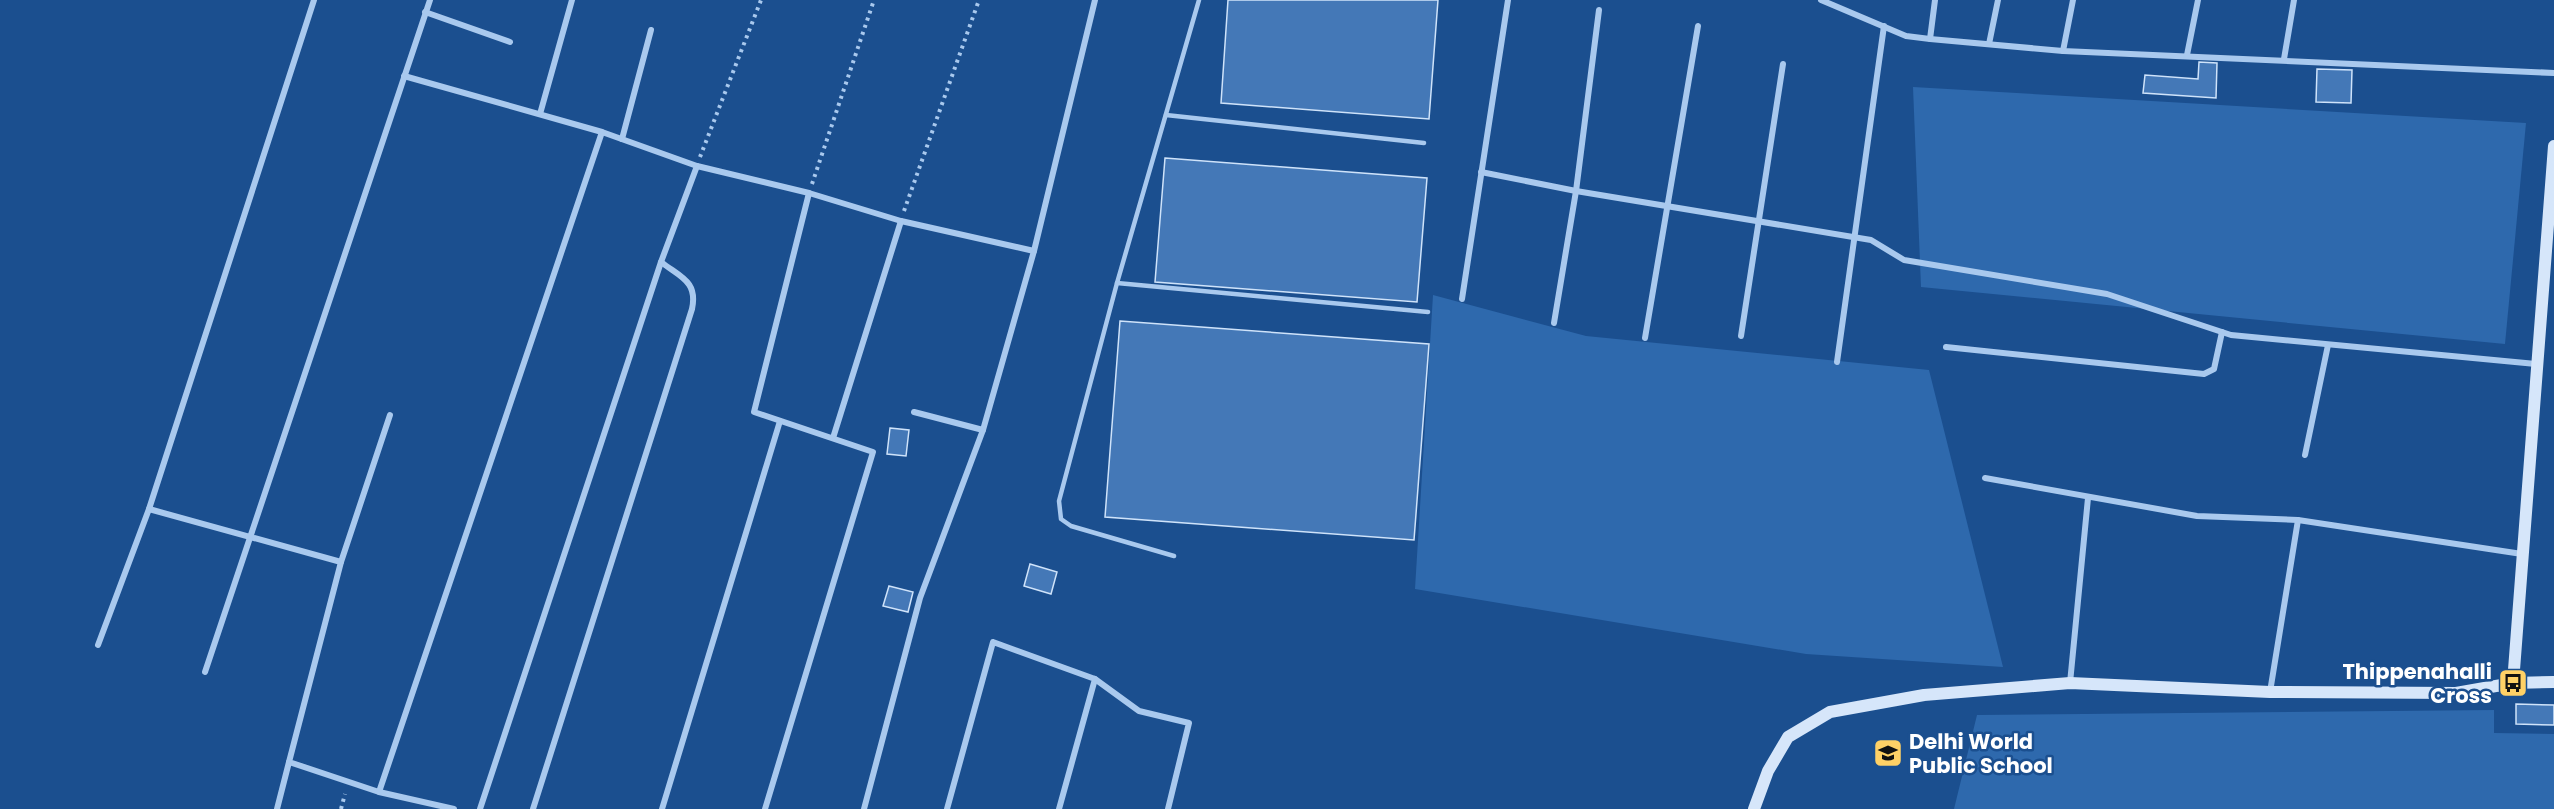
<svg xmlns="http://www.w3.org/2000/svg" width="2554" height="809" font-family="Poppins,sans-serif">
  <style>
    .green { fill: #2e69ad }
    .building { fill: #4478b7; stroke: #cfe3fa; stroke-width: 1.5 }
    .lines { fill: none; stroke-linecap: round; stroke-linejoin: round }
    .path { stroke: #a9c9ee; stroke-width: 4; stroke-dasharray: 3 4.5; stroke-linecap: butt }
    .lane { stroke: #a9c9ee; stroke-width: 4.5 }
    .street { stroke: #a9c9ee; stroke-width: 6 }
    .secondary { stroke: #d6e6fa; stroke-width: 12 }
    .labels { text-anchor: middle; dominant-baseline: central; stroke-width: 5; stroke-linejoin: round; paint-order: stroke }
    .poi-label { font-size: 21px; font-weight: bold; fill: #fff; stroke: #1b4f8f; text-anchor: end }
  </style>
  <rect width="100%" height="100%" fill="#1b4f8f"/>
  <g class="green">
    <polygon points="1913,87 2526,123 2505,344 1921,287"/>
    <polygon points="1433,295 1586,336 1929,370 2003,667 1806,654 1415,589"/>
    <polygon points="2494,710 2494,733 2554,734 2554,809 1954,809 1977,715"/>
  </g>
  <g class="building">
    <polygon points="1228,0 1438,0 1429,119 1221,103"/>
    <polygon points="2199,62 2217,63 2216,98 2143,93 2145,75 2198,79"/>
    <polygon points="2317,69 2352,70 2351,103 2316,102"/>
    <polygon points="1165,158 1427,178 1417,302 1155,282"/>
    <polygon points="1120,321 1429,344 1414,540 1105,517"/>
    <polygon points="890,428 909,430 906,456 887,454"/>
    <polygon points="1030,564 1057,572 1051,594 1024,586"/>
    <polygon points="889,586 913,592 908,612 883,606"/>
    <polygon points="2516,704 2554,705 2554,725 2516,724"/>
  </g>
  <g class="lines">
    <g class="path">
      <polyline points="700,157 761,0"/>
      <polyline points="812,184 874,0"/>
      <polyline points="904,211 979,0"/>
      <polyline points="341,809 345,794"/>
    </g>
    <g class="lane">
      <polyline points="1166,115 1424,143"/>
      <polyline points="1117,283 1428,312"/>
      <polyline points="1174,556 1071,526 1061,519 1059,501 1117,283 1199,0"/>
    </g>
    <g class="street">
      <polyline points="1821,0 1906,36 1930,39 2063,51 2554,73"/>
      <polyline points="425,12 510,42"/>
      <polyline points="1930,39 1935,0"/>
      <polyline points="1989,44 1998,0"/>
      <polyline points="2063,51 2073,0"/>
      <polyline points="2187,55 2198,0"/>
      <polyline points="2284,59 2294,0"/>
      <polyline points="404,76 602,132 697,166 809,193 901,221 1034,251"/>
      <polyline points="540,114 572,0"/>
      <polyline points="622,139 651,30"/>
      <polyline points="1481,172 1576,191 1871,240 1904,260 2107,294 2231,335 2536,364"/>
      <polyline points="1462,299 1508,0"/>
      <polyline points="1554,323 1576,191 1599,10"/>
      <polyline points="1741,336 1783,64"/>
      <polyline points="1645,338 1698,26"/>
      <polyline points="1946,347 2204,374 2214,369 2222,332"/>
      <polyline points="1837,362 1884,26"/>
      <polyline points="914,412 983,430"/>
      <polyline points="390,415 341,562 289,762 379,792 454,809"/>
      <polyline points="833,438 901,221"/>
      <polyline points="2305,455 2328,345"/>
      <polyline points="1985,478 2197,516 2298,520 2522,554"/>
      <polyline points="149,509 341,562"/>
      <polyline points="98,645 149,509 314,0"/>
      <polyline points="205,672 430,0"/>
      <polyline points="1095,679 1139,711 1189,723 1168,809"/>
      <polyline points="2070,683 2088,498"/>
      <polyline points="2270,692 2298,520"/>
      <polyline points="379,792 602,132"/>
      <polyline points="277,809 289,762"/>
      <polyline points="480,809 661,262 697,166"/>
      <path d="M 533,809 L 692,309 C 698,281 680,277 661,262"/>
      <polyline points="662,809 780,421"/>
      <polyline points="765,809 873,452 754,412 809,193"/>
      <polyline points="864,809 920,598 983,430 1034,251 1095,0"/>
      <polyline points="947,809 993,642 1095,679 1059,809"/>
    </g>
    <g class="secondary">
      <polyline points="2513,683 2554,146"/>
      <polyline points="1754,809 1768,771 1788,737 1830,712 1924,695 2070,683 2270,692 2456,693 2513,683 2554,682"/>
    </g>
  </g>
  <defs>
    <g id="bus-square" transform="scale(1.5)"><rect x="-9" y="-9" width="18" height="18" rx="4" fill="#ffd166" stroke="#1b4f8f"/><path d="M-5-6H5V4H4V6H2V4H-2V6H-4V4H-5ZM-3.5-4V0h7V-4ZM-3.5 1.2v1.5H-2V1.2ZM2 1.2v1.5H3.5V1.2Z" fill="#111"/></g>
    <g id="school-square" transform="scale(1.5)"><rect x="-9" y="-9" width="18" height="18" rx="4" fill="#ffd166" stroke="#1b4f8f"/><path d="M0-5L7-2L0 1L-7-2ZM-4 1L0 2.5L4 1V4Q0 6-4 4Z" fill="#111"/></g>
  </defs>
  <g fill-rule="evenodd">
    <use href="#bus-square" x="2513" y="683"/>
    <use href="#school-square" x="1888" y="753"/>
  </g>
  <g class="labels">
    <g class="poi-label">
      <text x="2492" y="671">Thippenahalli<tspan x="2492" dy="24">Cross</tspan></text>
      <text x="1909" y="741" text-anchor="start">Delhi World<tspan x="1909" dy="24">Public School</tspan></text>
    </g>
  </g>
</svg>
